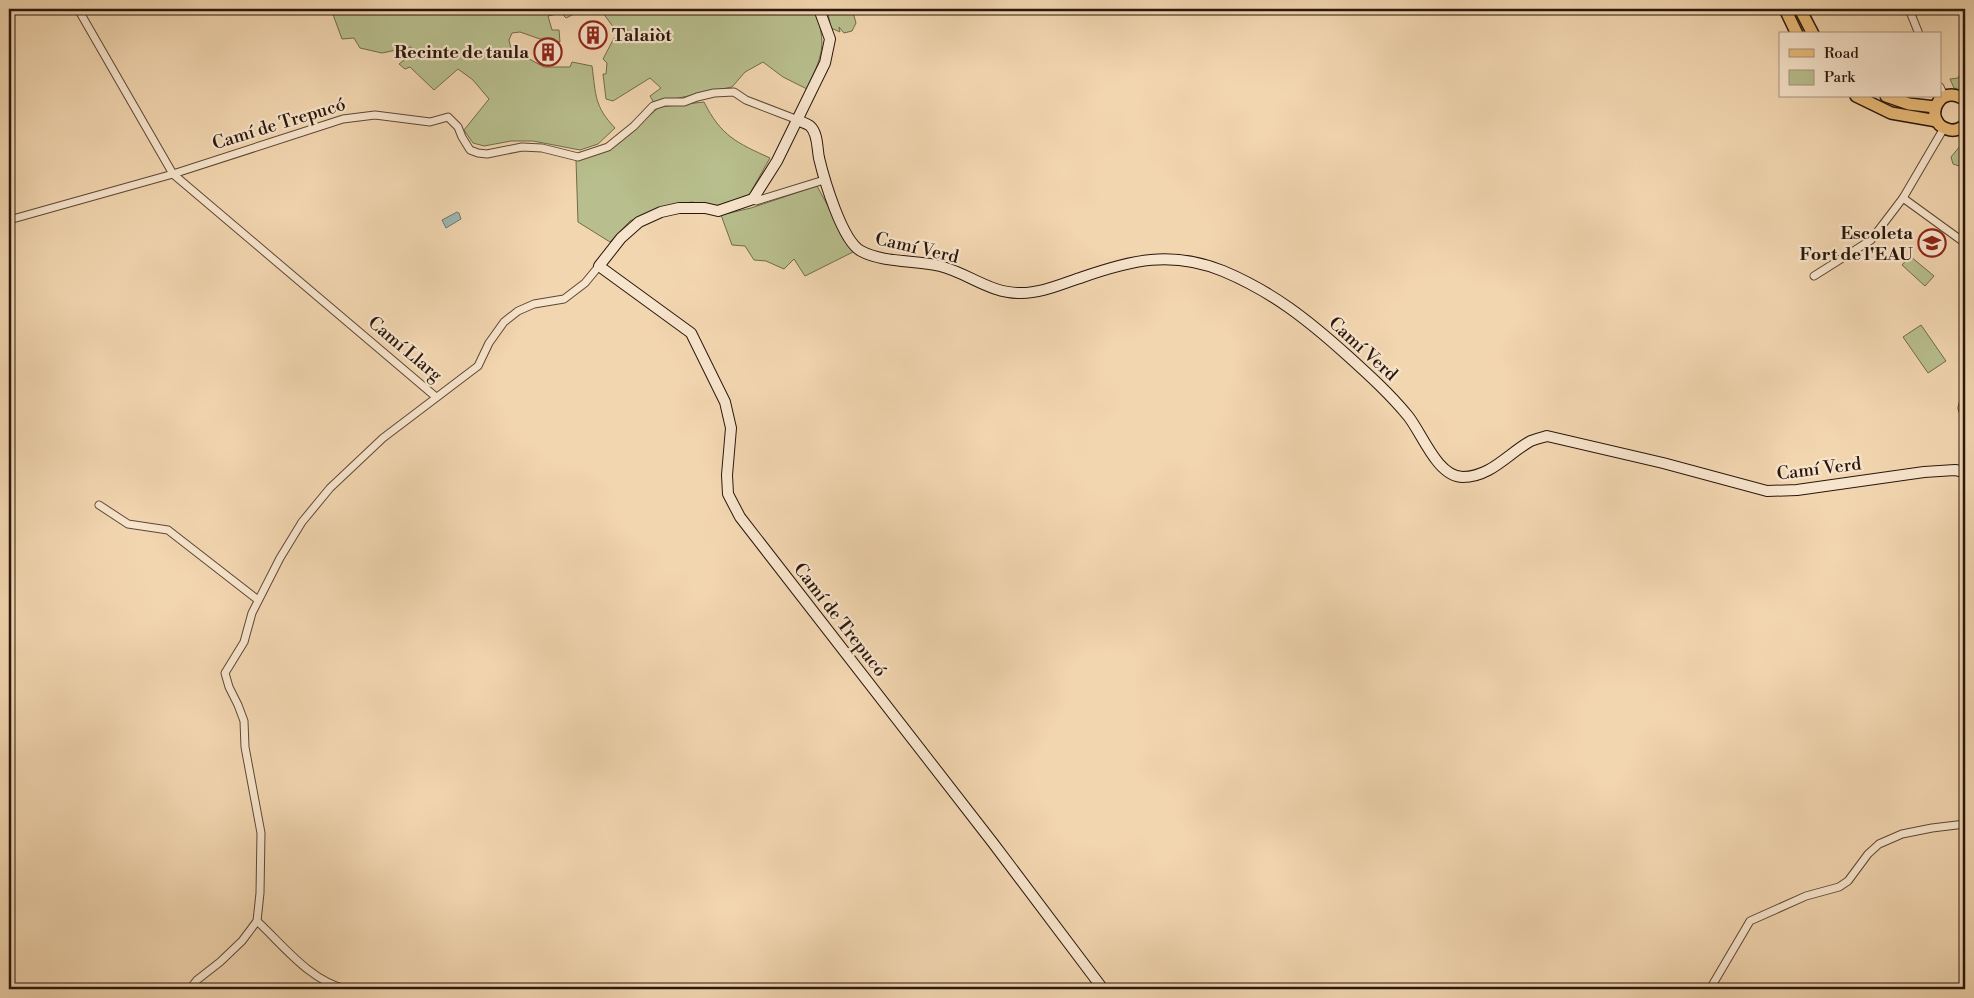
<svg xmlns="http://www.w3.org/2000/svg" width="1974" height="998" font-family="'Libre Bodoni',serif">
  <style>
    .green { fill: #b8be8d; stroke: #716a4c }
    .water { fill: #9db7b4; stroke: #6f7771 }
    .lines { fill: none; stroke-linecap: round; stroke-linejoin: round }
    .street-casing { stroke: #5c4735; stroke-width: 9 }
    .secondary-casing { stroke: #2a170c; stroke-width: 12 }
    .primary-casing { stroke: #2a170c; stroke-width: 14 }
    .street { stroke: #f7e4cc; stroke-width: 7 }
    .secondary { stroke: #f7e4cc; stroke-width: 10 }
    .primary { stroke: #e9bb78; stroke-width: 11 }
    .labels { text-anchor: middle; dominant-baseline: central; stroke-width: 4.5; stroke-linejoin: round; paint-order: stroke }
    .poi-label { font-size: 18px; font-weight: bold; fill: #2a170c; stroke: #f7e4cc; text-anchor: end }
    .street-label { font-size: 18px; fill: #2a170c; stroke: #f7e4cc }
  </style>
  <rect width="100%" height="100%" fill="#f2d6b0"/>
  <filter id="stains"><feTurbulence type="fractalNoise" baseFrequency=".004" numOctaves="4"/><feColorMatrix values="0 0 0 0 .2 0 0 0 0 .09 0 0 0 0 .02 0 0 0 .5 -.17"/></filter>
  <radialGradient id="worn" r=".72"><stop offset=".6" stop-color="#630" stop-opacity="0"/><stop offset="1" stop-color="#630" stop-opacity=".3"/></radialGradient>
  <g class="green">
    <path d="M 331,9 L 584,9 L 566,18 L 561,13 L 548,16 L 552,30 L 559,30 L 560,42 L 540,39 L 520,32 L 512,33 L 509,40 L 511,49 L 544,67 L 570,67 L 572,62 L 592,66 C 596,95 594,106 615,128 L 598,144 L 580,150 L 533,141 L 511,141 L 484,146 L 473,143 L 464,130 L 489,99 L 473,80 L 458,69 L 434,90 L 410,67 L 405,69 L 399,64 L 416,51 L 411,47 L 382,53 L 360,48 L 354,38 L 342,39 Z"/>
    <path d="M 600,9 L 814,9 C 828,45 822,55 807,89 L 783,77 L 763,62 L 745,72 L 732,87 L 654,103 L 650,96 L 661,88 L 650,78 L 613,101 L 606,99 L 603,74 L 606,74 L 607,63 L 603,59 L 614,38 L 621,40 L 629,31 L 621,26 L 614,28 Z"/>
    <polygon points="827,9 852,9 856,23 852,31 844,33 839,27 840,32 831,28"/>
    <polygon points="1965,65 1965,92 1954,88 1950,79 1958,78"/>
    <path d="M 704,102 C 721,136 737,143 770,158 L 749,195 L 715,207 L 692,202 L 665,206 L 630,221 L 610,242 L 578,222 L 576,160 L 599,154 L 618,144 L 659,107 Z"/>
    <polygon points="1965,140 1965,168 1953,164 1951,157"/>
    <polygon points="817,186 853,252 805,276 794,259 784,269 766,261 754,260 745,246 732,245 721,215 751,208"/>
    <polygon points="1910,256 1934,276 1925,286 1902,265"/>
    <polygon points="1921,325 1946,361 1928,373 1903,337"/>
  </g>
  <polygon class="water" points="457,212 459,213 461,219 446,228 442,220"/>
  <g class="lines">
    <g class="street-casing">
      <g id="street">
        <polyline points="78,9 173,174 436,397"/>
        <polyline points="1909,9 1919,34"/>
        <polyline points="1940,87 1944,96"/>
        <polyline points="1903,198 1965,243"/>
        <polyline points="753,199 756,201 824,180"/>
        <polyline points="9,220 173,174 343,119 375,115 430,122 448,117 458,127 462,137 470,150 478,153 487,154 522,147 542,148 578,157 608,147 634,126 653,106 665,102 684,102 697,97 714,93 734,92 746,100 798,120"/>
        <polyline points="1814,276 1871,240 1903,198 1944,128"/>
        <polyline points="1965,396 1962,408 1965,418"/>
        <polyline points="99,505 128,524 168,530 258,600"/>
        <path d="M 257,921 C 283,945 310,981 346,989"/>
        <polyline points="190,989 197,980 220,962 242,941 257,921 260,893 261,833 245,747 244,721 238,705 229,687 225,673 244,642 252,613 280,558 302,522 330,488 383,438 478,366 489,343 504,322 518,311 534,304 564,299 585,283 599,266"/>
        <polyline points="1710,989 1750,921 1806,896 1839,887 1848,881 1868,854 1879,844 1902,834 1932,828 1965,824"/>
      </g>
    </g>
    <g class="secondary-casing">
      <g id="secondary">
        <polyline points="819,9 830,39 825,63 777,161 753,199 718,211 705,208 679,208 661,212 639,222 621,238 599,266 691,333 725,402 731,428 727,475 728,494 740,517 993,843 1103,989"/>
        <path d="M 798,120 C 801,122 808,124 810,126 C 818,133 817,148 819,158 C 824,179 842,241 861,251 C 883,263 916,260 940,266 C 968,273 991,294 1021,293 C 1042,293 1061,284 1080,278 C 1131,260 1171,250 1223,271 C 1273,292 1308,320 1348,356 C 1369,375 1390,394 1408,416 C 1422,433 1437,477 1463,477 C 1490,477 1508,454 1529,442 C 1534,439 1541,438 1547,436 L 1663,463 L 1767,491 L 1797,490 L 1924,472 L 1955,470 L 1965,472"/>
      </g>
    </g>
    <g class="primary-casing">
      <g id="primary">
        <polyline points="1785,9 1797,34"/>
        <polyline points="1800,9 1813,34"/>
        <polyline points="1856,96 1891,113 1937,121"/>
        <polyline points="1886,96 1909,104 1935,107"/>
        <path d="M 1965,100 C 1939,81 1922,121 1947,129 C 1954,132 1960,129 1965,125"/>
      </g>
    </g>
    <use href="#street" class="street"/>
    <use href="#secondary" class="secondary"/>
    <use href="#primary" class="primary"/>
  </g>
  <defs>
    <g id="building-ring" transform="scale(1.4375)"><circle r="9.5" fill="#f7e4cc" stroke="#8f2418" stroke-width="1.5"/><path d="M-4-6H4V6H1V3H-1V6H-4ZM-2.5-4.3h1.7v1.8h-1.7ZM.8-4.3h1.7v1.8H.8ZM-2.5-1h1.7V.8h-1.7ZM.8-1h1.7V.8H.8Z" fill="#8f2418"/></g>
    <g id="school-ring" transform="scale(1.4375)"><circle r="9.5" fill="#f7e4cc" stroke="#8f2418" stroke-width="1.5"/><path d="M0-5L7-2L0 1L-7-2ZM-4 1L0 2.5L4 1V4Q0 6-4 4Z" fill="#8f2418"/></g>
  </defs>
  <g fill-rule="evenodd">
    <use href="#building-ring" x="593" y="35"/>
    <use href="#building-ring" x="548" y="52"/>
    <use href="#school-ring" x="1932" y="243"/>
  </g>
  <g class="labels">
    <g class="poi-label">
      <text x="612" y="35" text-anchor="start">Talaiòt</text>
      <text x="529" y="52">Recinte de taula</text>
      <text x="1913" y="233">Escoleta<tspan x="1913" dy="21">Fort de l'EAU</tspan></text>
    </g>
    <g class="street-label">
      <text transform="translate(279 124) rotate(-17)">Camí de Trepucó</text>
      <text transform="translate(917 248) rotate(13)">Camí Verd</text>
      <text transform="translate(405 349) rotate(40)">Camí Llarg</text>
      <text transform="translate(1363 349) rotate(42)">Camí Verd</text>
      <text transform="translate(1819 469) rotate(-7)">Camí Verd</text>
      <text transform="translate(840 620) rotate(52)">Camí de Trepucó</text>
    </g>
  </g>
  <rect width="1974" height="998" fill="none" stroke="#f2d6b0" stroke-width="30"/>
  <rect x="10" y="10" width="1954" height="978" fill="none" stroke="#2a170c" stroke-width="2.5"/>
  <rect x="15" y="15" width="1944" height="968" fill="none" stroke="#2a170c"/>
  <rect x="1779" y="32" width="162" height="65" fill="#f7e4cc" stroke="#a5927f"/>
  <rect x="1789" y="49" width="25" height="8" fill="#e9bb78" stroke="#a5927f"/>
  <text x="1824" y="58" font-size="15" fill="#2a170c">Road</text>
  <rect x="1789" y="70" width="25" height="15" fill="#b8be8d" stroke="#a5927f"/>
  <text x="1824" y="82" font-size="15" fill="#2a170c">Park</text>
  <rect width="100%" height="100%" filter="url(#stains)"/>
  <rect width="100%" height="100%" fill="url(#worn)"/>
</svg>
